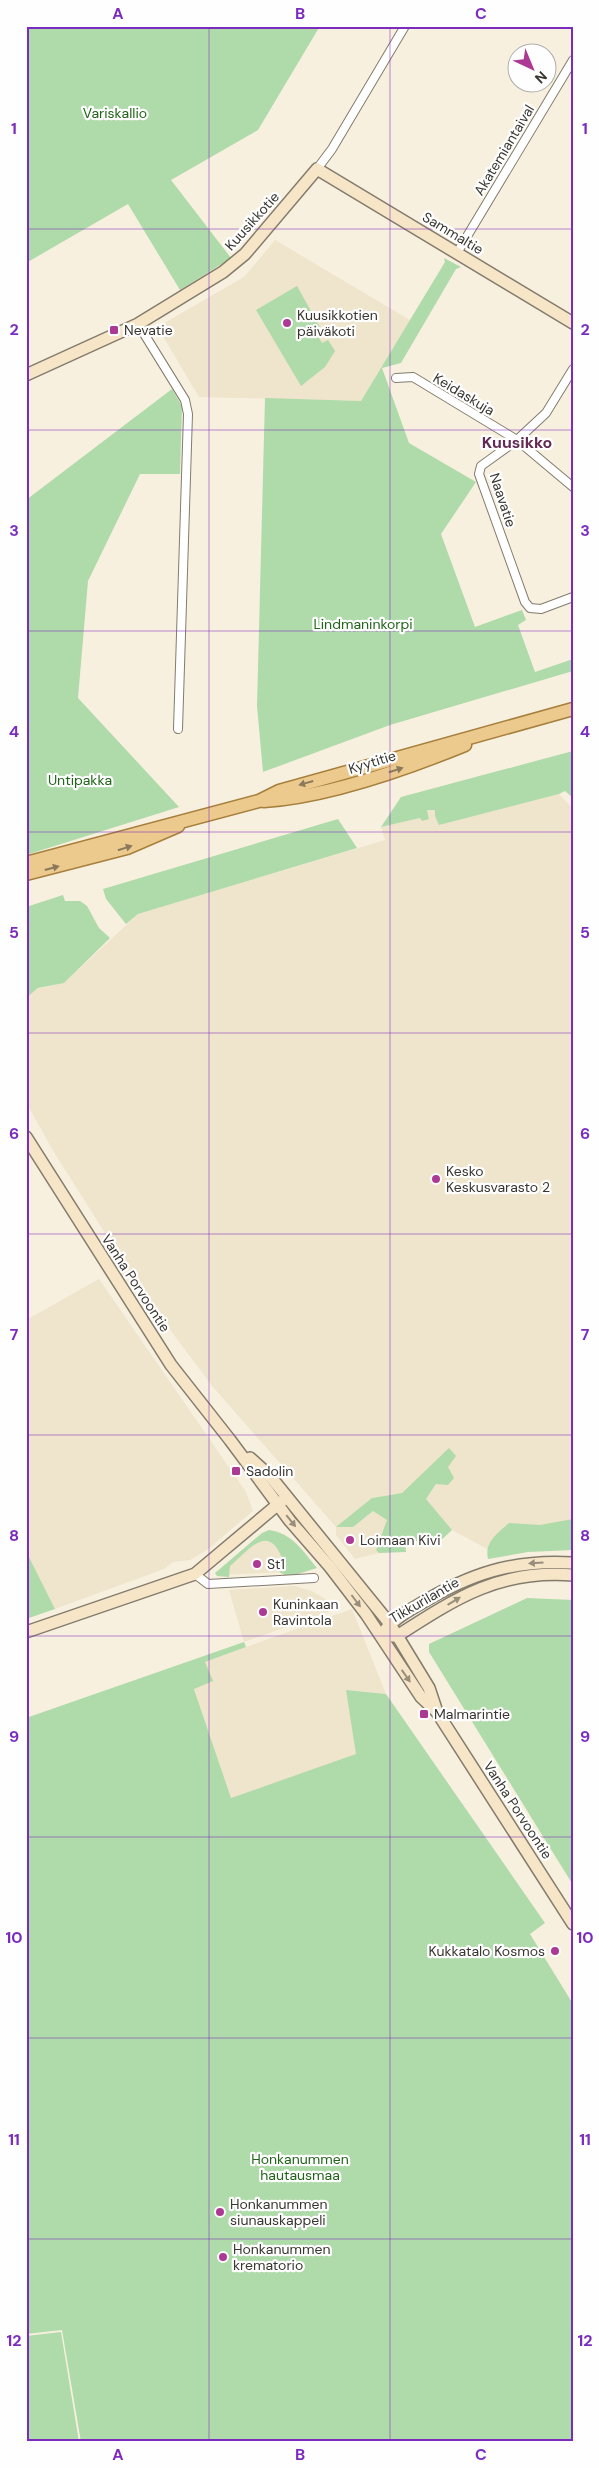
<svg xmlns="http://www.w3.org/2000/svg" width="599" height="2468" font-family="'DM Sans',sans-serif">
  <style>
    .built { fill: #efe4cc }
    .green { fill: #afdaa9 }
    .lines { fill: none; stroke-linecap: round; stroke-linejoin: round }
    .street-casing { stroke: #837c6d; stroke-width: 10 }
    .secondary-casing { stroke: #837c6d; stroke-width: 14 }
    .primary-casing { stroke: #a67f3c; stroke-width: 15 }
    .street { stroke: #fff; stroke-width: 8 }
    .secondary { stroke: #f6e5c7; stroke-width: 11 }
    .primary { stroke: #ecca8e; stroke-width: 12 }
    .oneway { fill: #8a795a }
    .oneway2 { fill: #988e7c }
    .grid { fill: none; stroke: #7b2cbf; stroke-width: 1; stroke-opacity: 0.55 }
    .poi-dot { fill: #ac3993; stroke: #fefefe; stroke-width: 2 }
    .labels { text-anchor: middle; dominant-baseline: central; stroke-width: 4.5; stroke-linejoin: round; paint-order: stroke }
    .park-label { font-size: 14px; fill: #216519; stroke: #fefefe }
    .street-label { font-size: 14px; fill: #393630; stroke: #fefefe }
    .poi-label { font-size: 14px; fill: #393630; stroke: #fefefe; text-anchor: start }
    .quarter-label { font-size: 16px; font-weight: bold; fill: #622a55; stroke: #fefefe }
    .neatline { fill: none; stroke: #7b2cbf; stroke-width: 2 }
    .grid-label { font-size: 16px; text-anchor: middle; font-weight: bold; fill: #7b2cbf }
  </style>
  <rect width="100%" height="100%" fill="#f8f0df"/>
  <g class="built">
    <polygon points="275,240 410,320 361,401 199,397 161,333 161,325 244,277"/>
    <polygon points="559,794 573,809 573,1547 493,1552 452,1530 426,1499 448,1467 449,1449 402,1493 372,1498 353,1527 373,1511 388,1520 376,1550 379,1553 355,1559 336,1535 336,1527 213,1387 146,1298 52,1149 26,1102 26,998 37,989 64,983 138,914 385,840 381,827 420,818 422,821 429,819 427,810 435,809 435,816 439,825"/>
    <polygon points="99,1279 246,1492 253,1511 207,1550 190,1560 173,1562 164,1569 55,1609 26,1551 26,1320"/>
    <polygon points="274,1533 287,1572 224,1575 222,1570 264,1534"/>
    <polygon points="295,1586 312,1591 340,1608 244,1642 229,1590"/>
    <polygon points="352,1609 386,1694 346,1690 357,1754 231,1798 194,1688 212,1681 205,1662"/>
  </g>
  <g class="green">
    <polygon points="33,26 320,26 258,130 171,180 231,258 180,290 128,204 26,263 26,30"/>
    <polygon points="444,258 461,267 456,269 401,363 382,368 409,443 476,482 441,534 475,627 522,610 526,620 518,625 535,672 573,659 573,671 390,725 263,772 257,706 265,398 361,401 445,262"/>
    <polygon points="297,286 321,329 316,332 322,343 328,340 335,351 325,367 301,386 256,310"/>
    <polygon points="172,389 182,406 180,474 140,474 88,581 78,698 179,807 26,855 26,500"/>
    <polygon points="573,751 573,798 565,791 559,794 439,825 435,816 435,810 427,810 429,819 422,821 420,818 381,827 401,797"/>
    <polygon points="338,819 357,848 138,914 126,924 106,899 103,889"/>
    <polygon points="63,895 65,901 80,901 87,906 99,928 110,938 64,983 38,988 26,998 26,907"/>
    <polygon points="449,1448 456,1456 448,1467 454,1478 448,1485 436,1484 426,1499 452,1530 438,1543 405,1540 406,1552 379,1553 376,1550 387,1520 373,1511 353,1527 336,1527 372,1498 402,1493"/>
    <path d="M 573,1519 L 573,1550 L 528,1552 L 488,1559 C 484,1542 498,1533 509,1523 L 540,1525 Z"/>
    <path d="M 269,1530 C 292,1533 303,1551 317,1568 L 288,1577 L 276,1570 L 282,1558 C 268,1522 248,1551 230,1566 L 229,1577 L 217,1576 L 215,1573 L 262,1533 Z"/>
    <polygon points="26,1551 55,1609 26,1619"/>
    <polygon points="527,1598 573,1600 573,1885 429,1652 429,1644"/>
    <polygon points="244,1642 246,1647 205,1662 213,1681 194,1689 231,1798 356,1754 346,1690 386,1694 545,1923 530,1934 573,2004 573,2442 81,2442 62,2330 26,2334 26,1718"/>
    <polygon points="61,2332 79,2442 26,2442 26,2336"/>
  </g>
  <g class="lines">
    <g class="street-casing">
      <g id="street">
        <polyline points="317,169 332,149 405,26"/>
        <polyline points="457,253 573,60"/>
        <polyline points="138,324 185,400 188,414 178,729"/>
        <polyline points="573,369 546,413 517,440 481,466 479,474 525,602 530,608 541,609 573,597"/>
        <polyline points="396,378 413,377 517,440 573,487"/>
        <polyline points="195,1574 208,1584 314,1578"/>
      </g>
    </g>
    <g class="secondary-casing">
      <g id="secondary">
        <polyline points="26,375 138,324 223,272 245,254 317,169 573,323"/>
        <polyline points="26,1137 171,1365 230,1440 290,1521 330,1567 366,1614 421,1697 437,1712"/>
        <polyline points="250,1458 270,1476 390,1624 429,1688 437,1712 573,1924"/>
        <path d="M 386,1629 C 395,1618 408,1611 420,1604 C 469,1574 514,1559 573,1563"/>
        <polyline points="26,1632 195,1574 282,1501"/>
        <path d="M 390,1636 L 397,1636 C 456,1598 500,1569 573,1575"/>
      </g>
    </g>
    <g class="primary-casing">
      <g id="primary">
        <path d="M 264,801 C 327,797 406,769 465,745"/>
        <polyline points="26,863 259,801 279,791 573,709"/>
        <polyline points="26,874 127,848 178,826"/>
      </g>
    </g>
    <use href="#street" class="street"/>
    <use href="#secondary" class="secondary"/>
    <use href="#primary" class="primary"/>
  </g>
  <defs><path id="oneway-solid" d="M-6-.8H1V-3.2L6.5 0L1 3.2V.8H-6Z" transform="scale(1.25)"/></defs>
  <g class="oneway">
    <use href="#oneway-solid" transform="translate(396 770) rotate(-17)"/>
    <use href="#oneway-solid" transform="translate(306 783) rotate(164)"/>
    <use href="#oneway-solid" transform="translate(125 848) rotate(-17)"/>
    <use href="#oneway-solid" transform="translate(52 868) rotate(-15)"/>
  </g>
  <g class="oneway2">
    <use href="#oneway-solid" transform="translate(291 1521) rotate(51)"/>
    <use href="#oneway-solid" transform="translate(536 1563) rotate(176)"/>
    <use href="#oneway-solid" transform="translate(356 1601) rotate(53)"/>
    <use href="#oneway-solid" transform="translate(454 1601) rotate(-31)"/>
    <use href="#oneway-solid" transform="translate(406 1676) rotate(55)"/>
  </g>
  <path class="grid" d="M 209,26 L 209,2442M 390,26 L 390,2442M 26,229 L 573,229M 26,430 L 573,430M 26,631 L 573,631M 26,832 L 573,832M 26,1033 L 573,1033M 26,1234 L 573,1234M 26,1435 L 573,1435M 26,1636 L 573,1636M 26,1837 L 573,1837M 26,2038 L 573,2038M 26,2239 L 573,2239"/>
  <g class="poi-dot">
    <circle cx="287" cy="323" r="5"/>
    <rect x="109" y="325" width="10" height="10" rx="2.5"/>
    <circle cx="436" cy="1179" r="5"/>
    <rect x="231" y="1466" width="10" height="10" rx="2.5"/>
    <circle cx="350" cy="1540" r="5"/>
    <circle cx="257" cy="1564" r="5"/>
    <circle cx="263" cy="1612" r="5"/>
    <rect x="419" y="1709" width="10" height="10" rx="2.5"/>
    <circle cx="555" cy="1951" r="5"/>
    <circle cx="220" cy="2212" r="5"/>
    <circle cx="223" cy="2257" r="5"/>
  </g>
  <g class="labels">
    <g class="park-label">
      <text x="115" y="113">Variskallio</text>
      <text x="363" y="624">Lindmaninkorpi</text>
      <text x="80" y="780">Untipakka</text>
      <text x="300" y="2159">Honkanummen<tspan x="300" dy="16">hautausmaa</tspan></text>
    </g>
    <g class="street-label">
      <text transform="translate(504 150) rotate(-59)">Akatemiantaival</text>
      <text transform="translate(252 221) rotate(-48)">Kuusikkotie</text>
      <text transform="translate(453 233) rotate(31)">Sammaltie</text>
      <text transform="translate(464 394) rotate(31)">Keidaskuja</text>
      <text transform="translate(503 500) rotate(72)">Naavatie</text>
      <text transform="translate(372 762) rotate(-17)">Kyytitie</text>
      <text transform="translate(136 1283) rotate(57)">Vanha Porvoontie</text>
      <text transform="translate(424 1600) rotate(-30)">Tikkurilantie</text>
      <text transform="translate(518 1810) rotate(57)">Vanha Porvoontie</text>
    </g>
    <g class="poi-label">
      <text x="297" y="315">Kuusikkotien<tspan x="297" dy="16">päiväkoti</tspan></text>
      <text x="124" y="330">Nevatie</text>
      <text x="446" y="1171">Kesko<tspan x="446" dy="16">Keskusvarasto 2</tspan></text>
      <text x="246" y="1471">Sadolin</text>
      <text x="360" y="1540">Loimaan Kivi</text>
      <text x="267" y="1564">St1</text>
      <text x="273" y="1604">Kuninkaan<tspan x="273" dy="16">Ravintola</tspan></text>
      <text x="434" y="1714">Malmarintie</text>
      <text x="545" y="1951" text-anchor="end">Kukkatalo Kosmos</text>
      <text x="230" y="2204">Honkanummen<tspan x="230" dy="16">siunauskappeli</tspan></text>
      <text x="233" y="2249">Honkanummen<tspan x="233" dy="16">krematorio</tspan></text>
    </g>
    <g class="quarter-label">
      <text x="517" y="442">Kuusikko</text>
    </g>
  </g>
  <rect width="599" height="2468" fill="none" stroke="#fefefe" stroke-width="55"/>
  <g transform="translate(532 68) rotate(136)"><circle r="24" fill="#fefefe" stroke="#afaeac"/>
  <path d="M0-4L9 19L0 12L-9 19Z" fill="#ac3993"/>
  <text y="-8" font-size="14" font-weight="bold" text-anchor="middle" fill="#393630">N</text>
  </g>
  <rect x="28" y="28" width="544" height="2412" class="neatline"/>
  <g class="grid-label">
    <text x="118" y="19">A</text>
    <text x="300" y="19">B</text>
    <text x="481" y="19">C</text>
    <text x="14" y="134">1</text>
    <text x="585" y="134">1</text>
    <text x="14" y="335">2</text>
    <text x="585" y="335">2</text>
    <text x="14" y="536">3</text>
    <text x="585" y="536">3</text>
    <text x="14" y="737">4</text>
    <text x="585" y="737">4</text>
    <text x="14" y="938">5</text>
    <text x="585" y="938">5</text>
    <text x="14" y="1139">6</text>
    <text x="585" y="1139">6</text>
    <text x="14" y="1340">7</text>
    <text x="585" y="1340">7</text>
    <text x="14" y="1541">8</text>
    <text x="585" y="1541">8</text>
    <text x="14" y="1742">9</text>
    <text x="585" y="1742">9</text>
    <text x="14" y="1943">10</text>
    <text x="585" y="1943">10</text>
    <text x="14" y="2145">11</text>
    <text x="585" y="2145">11</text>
    <text x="14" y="2346">12</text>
    <text x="585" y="2346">12</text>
    <text x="118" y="2460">A</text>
    <text x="300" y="2460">B</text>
    <text x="481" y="2460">C</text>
  </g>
</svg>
